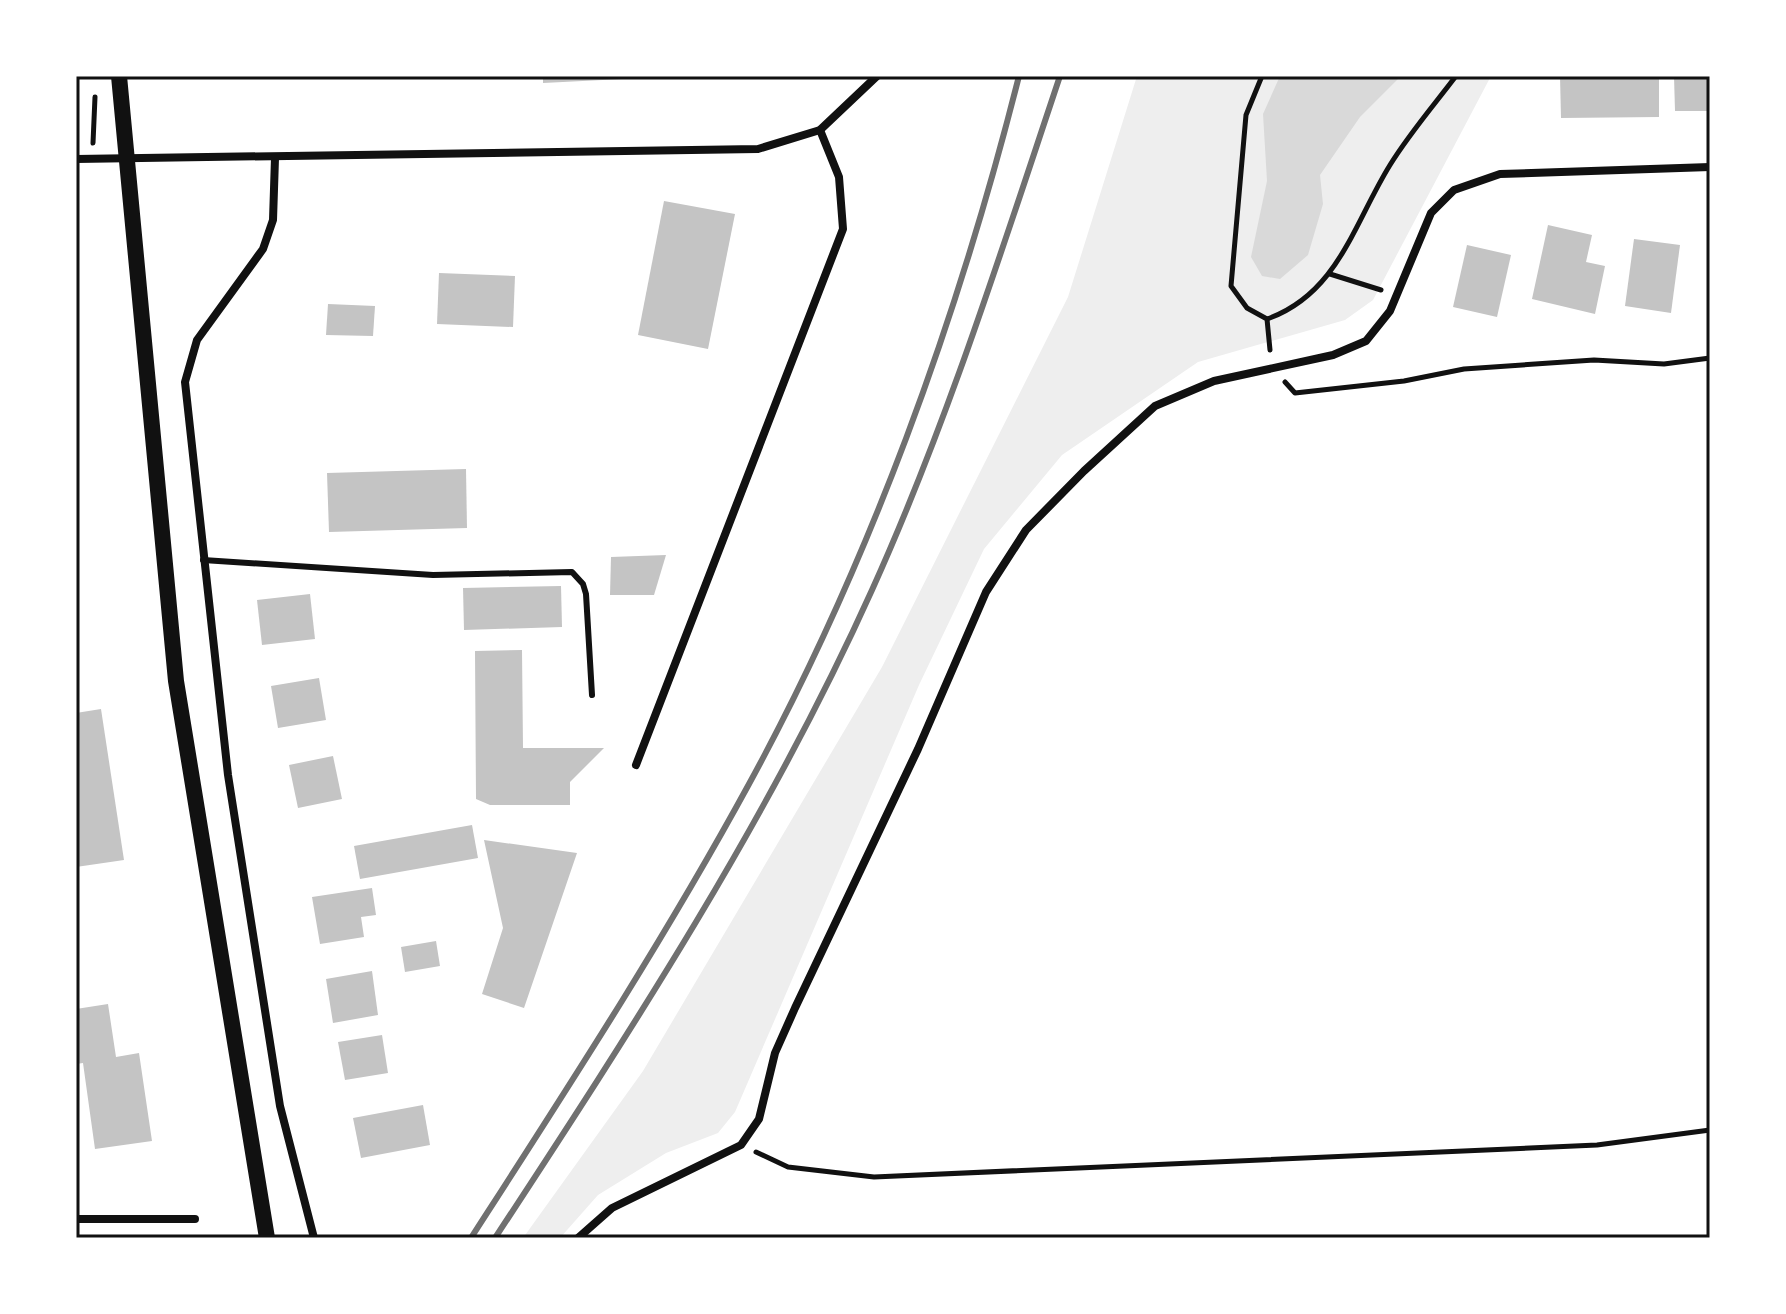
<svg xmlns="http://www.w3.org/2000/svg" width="1786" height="1314" font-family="'PT Sans',sans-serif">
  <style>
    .green { fill: #eee }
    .water { fill: #d9d9d9 }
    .building { fill: #c4c4c4 }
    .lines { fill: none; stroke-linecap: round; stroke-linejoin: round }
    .path { stroke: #111; stroke-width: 5 }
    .service { stroke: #111; stroke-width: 6 }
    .minor { stroke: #111; stroke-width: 8 }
    .secondary { stroke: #111; stroke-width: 16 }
    .rail { stroke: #707070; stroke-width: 6 }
    .neatline { fill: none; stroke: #111; stroke-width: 3 }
  </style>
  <rect width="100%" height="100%" fill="#fff"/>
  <polygon class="green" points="1137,76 1491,76 1373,300 1345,320 1198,362 1062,455 984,549 919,685 735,1112 718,1133 666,1153 598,1195 560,1238 523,1238 643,1071 882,667 1068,297"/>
  <polygon class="water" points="1280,76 1401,76 1360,117 1320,175 1323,204 1308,255 1280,279 1262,276 1251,257 1267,181 1263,114"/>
  <g class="building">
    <polygon points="543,76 642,76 642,78 543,83"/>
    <polygon points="1560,76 1659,76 1659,117 1561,118"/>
    <polygon points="1674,76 1710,76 1710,111 1675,111"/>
    <polygon points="664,201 735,214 708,349 638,335"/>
    <polygon points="1548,225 1592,235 1586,262 1605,266 1595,314 1532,299"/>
    <polygon points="1634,239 1680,245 1671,313 1625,306"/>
    <polygon points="1467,245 1511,255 1497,317 1453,307"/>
    <polygon points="439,273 515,276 513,327 437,324"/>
    <polygon points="328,304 375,306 373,336 326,335"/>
    <polygon points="466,469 467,528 329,532 327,473"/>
    <polygon points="666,555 654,595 610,595 611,557"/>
    <polygon points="561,586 562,627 464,630 463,588"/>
    <polygon points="310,594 315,639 262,645 257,600"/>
    <polygon points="522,650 523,748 604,748 570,782 570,805 490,805 476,799 475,651"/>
    <polygon points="319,678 326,720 278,728 271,686"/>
    <polygon points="101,709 124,860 76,867 76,713"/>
    <polygon points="333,756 342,799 298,808 289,765"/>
    <polygon points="472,825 478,858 360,879 354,846"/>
    <polygon points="484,840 577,853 524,1008 482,994 503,928"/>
    <polygon points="372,888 376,915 361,917 364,937 320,944 312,897"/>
    <polygon points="436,941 440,966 405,972 401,947"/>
    <polygon points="372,971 378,1015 333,1023 326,979"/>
    <polygon points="108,1004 116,1057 139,1053 152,1141 95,1149 83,1063 76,1064 76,1009"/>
    <polygon points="382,1035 388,1073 345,1080 338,1042"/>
    <polygon points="423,1105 430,1145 361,1158 353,1118"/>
  </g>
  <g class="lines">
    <g class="path">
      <polyline points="1262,76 1246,115 1231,286 1247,308 1267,319 1270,350"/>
      <polyline points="93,143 95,97"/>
      <polyline points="1330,274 1381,290"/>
      <path d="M 1267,319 C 1338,294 1354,223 1390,165 C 1409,134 1434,105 1456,76"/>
      <polyline points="1285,382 1295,393 1404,381 1464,369 1594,360 1664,364 1710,358"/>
      <polyline points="756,1152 788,1167 874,1177 1597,1145 1710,1130"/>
    </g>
    <polyline class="service" points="203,560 433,575 572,572 583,584 586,594 592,695"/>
    <g class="minor">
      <polyline points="275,158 273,220 263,249 197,340 185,382 228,775 280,1106 314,1238"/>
      <polyline points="76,159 758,149 820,130 877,76"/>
      <polyline points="636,765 843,229 839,177 820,130"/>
      <polyline points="76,1219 195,1219"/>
      <polyline points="578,1238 612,1208 741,1145 759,1119 775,1053 795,1008 918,749 986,592 1026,530 1084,471 1155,406 1214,381 1333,355 1366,341 1390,311 1431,213 1454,190 1500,174 1710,167"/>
    </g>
    <polyline class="secondary" points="119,76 176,681 267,1238"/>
    <g class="rail">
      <path d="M 471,1238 C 567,1089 664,940 749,784 C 869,564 958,318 1019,76"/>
      <path d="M 495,1238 C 632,1029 769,819 872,590 C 947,424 1002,249 1060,76"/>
    </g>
  </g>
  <rect width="1786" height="1314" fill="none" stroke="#ffffff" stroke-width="156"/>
  <rect x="78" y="78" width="1630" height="1158" class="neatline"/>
</svg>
